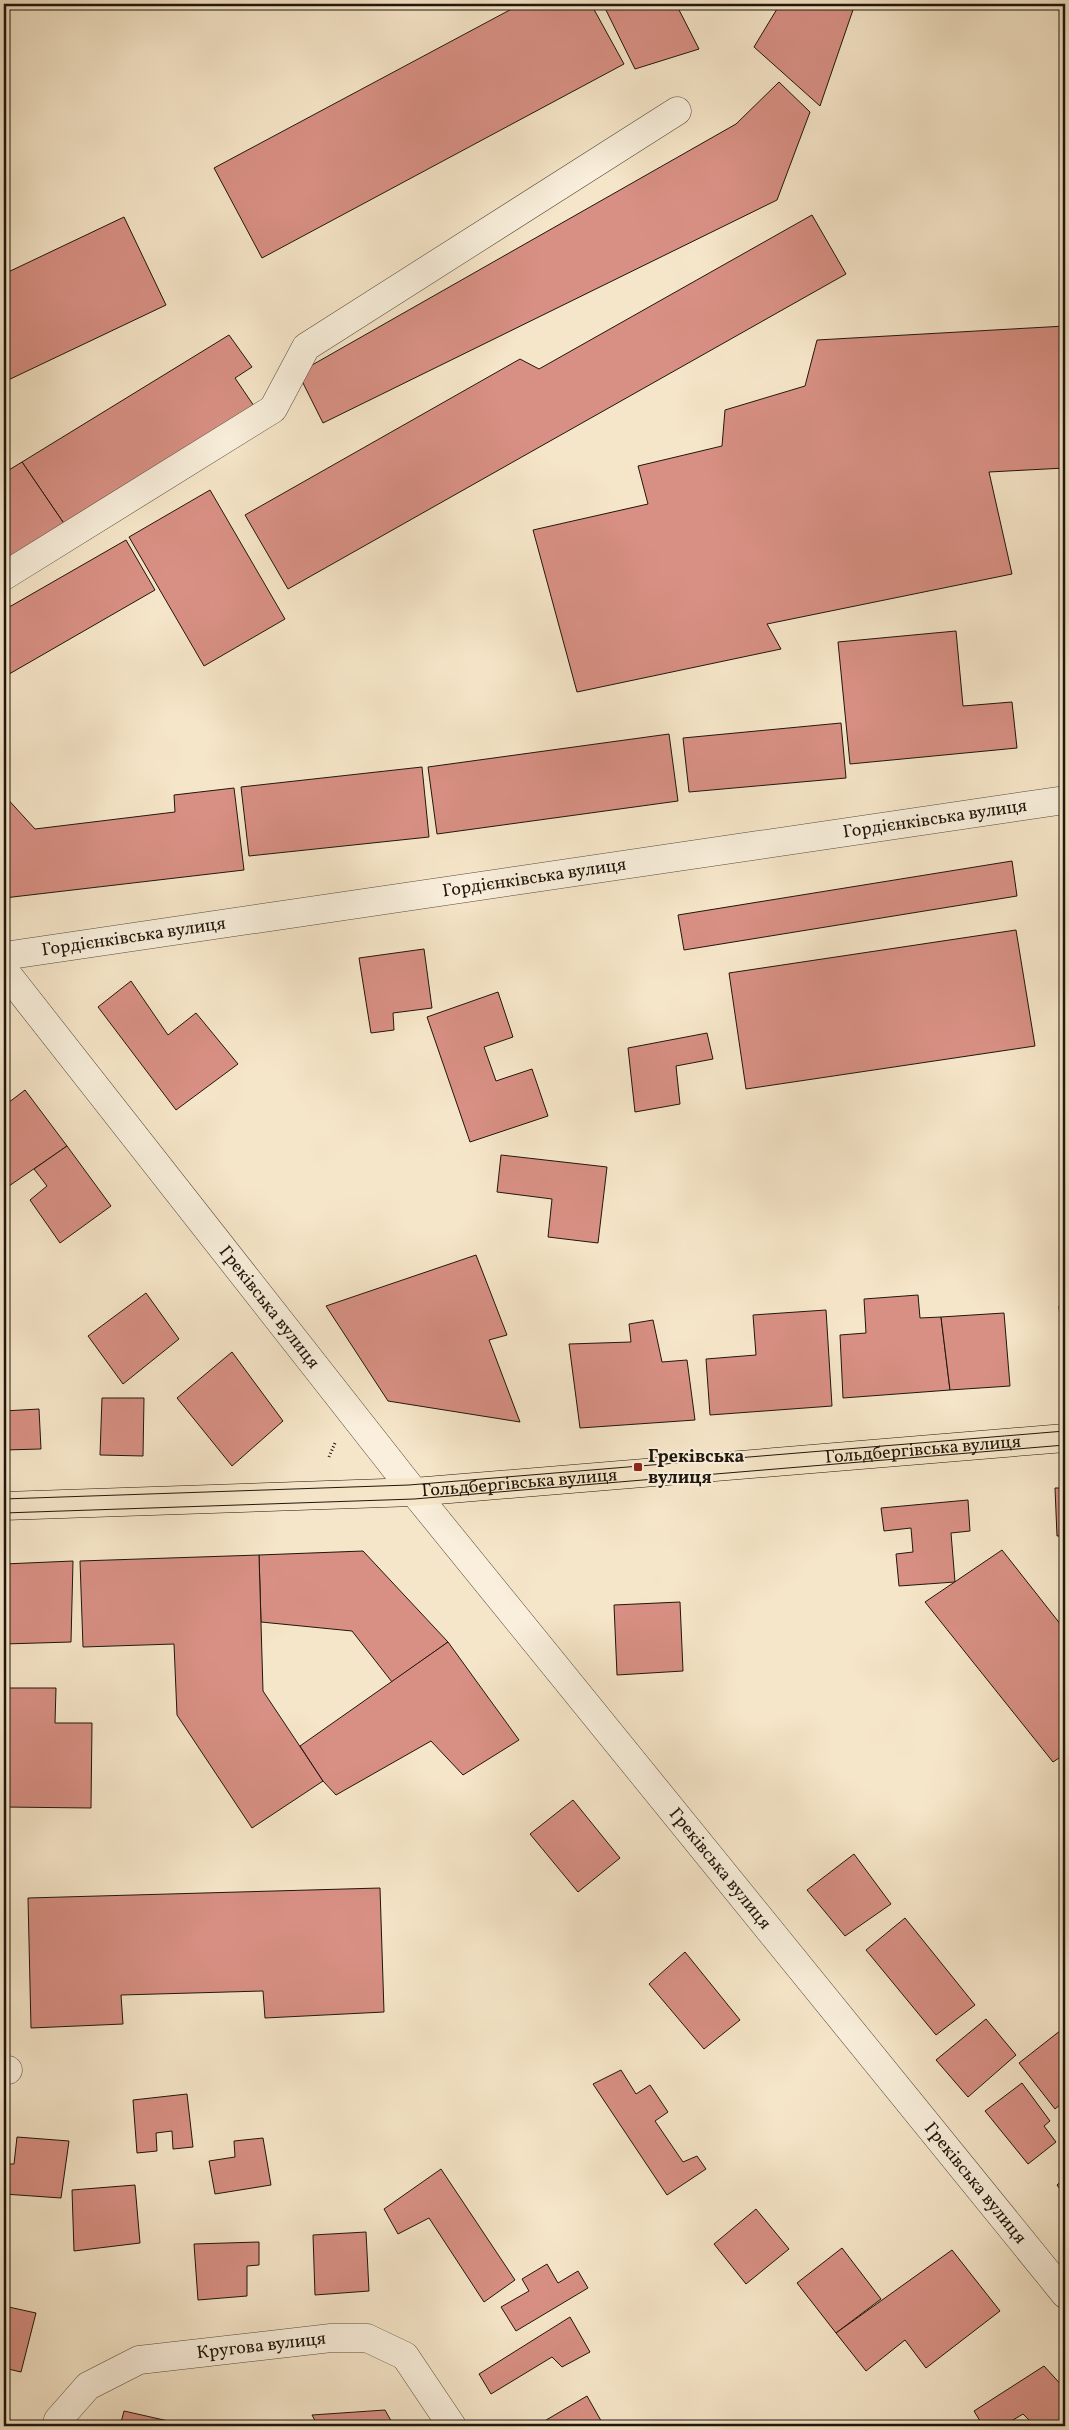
<svg xmlns="http://www.w3.org/2000/svg" width="1069" height="2430" font-family="Vollkorn,serif">
  <style>
    .building { fill: #d89084; stroke: #1f160c }
    .lines { fill: none; stroke-linecap: round; stroke-linejoin: round }
    .minor-casing { stroke: #554a3b; stroke-width: 29 }
    .major-casing { stroke: #1f160c; stroke-width: 29 }
    .path { stroke: #1f160c; stroke-width: 3; stroke-dasharray: 1 2.5; stroke-linecap: butt }
    .minor { stroke: #f9efdc; stroke-width: 28 }
    .major { stroke: #f6e6c9; stroke-width: 28 }
    .tram { stroke: #1f160c; stroke-width: 1 }
    .poi-dot { fill: #8f2418; stroke: #f9efdc; stroke-width: 2 }
    .labels { text-anchor: middle; dominant-baseline: central; stroke-width: 4; stroke-linejoin: round; paint-order: stroke }
    .street-label { font-size: 18px; fill: #1f160c; stroke: #f9efdc }
    .poi-label { font-size: 18px; font-weight: bold; fill: #1f160c; stroke: #f9efdc; text-anchor: start }
  </style>
  <rect width="100%" height="100%" fill="#f6e6c9"/>
  <filter id="stains"><feTurbulence type="fractalNoise" baseFrequency=".004" numOctaves="4"/><feColorMatrix values="0 0 0 0 .2 0 0 0 0 .09 0 0 0 0 .02 0 0 0 .5 -.17"/></filter>
  <radialGradient id="worn" r=".72"><stop offset=".6" stop-color="#630" stop-opacity="0"/><stop offset="1" stop-color="#630" stop-opacity=".3"/></radialGradient>
  <g class="building">
    <polygon points="521,4 591,4 624,64 262,258 214,168"/>
    <polygon points="603,4 676,4 699,49 635,69"/>
    <polygon points="780,4 855,4 820,106 754,47"/>
    <polygon points="779,82 810,112 777,200 323,423 298,373 736,124"/>
    <polygon points="812,215 846,274 288,589 245,515 520,359 539,369"/>
    <polygon points="124,217 166,305 4,382 4,274"/>
    <polygon points="1065,326 1065,468 989,472 1012,574 767,624 781,649 577,692 533,530 648,504 638,466 722,446 725,410 805,386 817,340"/>
    <polygon points="229,335 252,367 235,378 254,406 65,525 22,462"/>
    <polygon points="22,462 65,525 4,560 4,473"/>
    <polygon points="210,490 285,619 204,666 129,537"/>
    <polygon points="126,540 155,590 4,677 4,610"/>
    <polygon points="956,631 963,706 1012,702 1017,748 850,764 838,642"/>
    <polygon points="841,723 846,778 689,792 683,738"/>
    <polygon points="669,734 678,801 437,834 428,767"/>
    <polygon points="422,767 429,837 249,856 241,787"/>
    <polygon points="234,788 244,870 4,898 4,795 35,829 175,812 174,795"/>
    <polygon points="1012,861 1017,896 684,950 678,915"/>
    <polygon points="1016,930 1035,1046 746,1089 729,973"/>
    <polygon points="424,949 432,1008 393,1013 394,1030 371,1033 359,958"/>
    <polygon points="131,981 168,1035 196,1013 238,1064 176,1110 98,1007"/>
    <polygon points="498,992 513,1037 484,1047 496,1081 532,1069 548,1116 470,1142 427,1017"/>
    <polygon points="707,1033 713,1059 676,1066 680,1104 635,1112 628,1048"/>
    <polygon points="25,1090 67,1146 9,1186 4,1178 4,1106"/>
    <polygon points="67,1146 111,1206 60,1243 30,1200 47,1186 34,1169"/>
    <polygon points="501,1155 607,1167 598,1243 548,1237 552,1199 497,1192"/>
    <polygon points="476,1255 507,1335 489,1340 520,1422 388,1401 326,1306"/>
    <polygon points="146,1293 179,1339 123,1384 88,1336"/>
    <polygon points="918,1295 920,1318 941,1317 950,1390 843,1398 840,1335 866,1333 864,1299"/>
    <polygon points="1065,1305 1065,1383 1059,1306"/>
    <polygon points="826,1310 832,1406 710,1415 706,1359 756,1355 753,1315"/>
    <polygon points="1004,1313 1010,1386 950,1390 941,1317"/>
    <polygon points="653,1320 662,1362 687,1360 695,1420 580,1428 569,1344 631,1342 629,1324"/>
    <polygon points="232,1352 283,1421 232,1466 177,1398"/>
    <polygon points="102,1398 144,1398 143,1456 100,1455"/>
    <polygon points="39,1409 41,1449 4,1450 4,1411"/>
    <polygon points="1055,1488 1065,1488 1065,1536 1057,1536"/>
    <polygon points="968,1500 970,1531 951,1533 955,1582 899,1586 896,1554 913,1552 911,1528 884,1531 881,1508"/>
    <polygon points="1002,1550 1065,1630 1065,1754 1053,1762 925,1602"/>
    <polygon points="363,1551 448,1642 392,1682 352,1631 261,1622 259,1555"/>
    <polygon points="259,1555 263,1691 323,1781 252,1828 177,1715 174,1644 83,1647 80,1561"/>
    <polygon points="73,1561 71,1642 4,1644 4,1564"/>
    <polygon points="680,1602 683,1671 617,1675 614,1605"/>
    <polygon points="448,1642 519,1740 463,1775 431,1741 336,1795 323,1781 300,1746"/>
    <polygon points="4,1688 56,1688 55,1723 92,1723 91,1808 4,1807"/>
    <polygon points="573,1800 620,1858 578,1892 530,1834"/>
    <polygon points="854,1854 891,1904 845,1936 807,1890"/>
    <polygon points="380,1888 384,2012 265,2018 263,1991 121,1995 123,2024 31,2028 28,1898"/>
    <polygon points="905,1918 975,2005 936,2035 866,1950"/>
    <polygon points="685,1952 740,2020 704,2049 649,1984"/>
    <polygon points="986,2019 1016,2055 968,2097 936,2060"/>
    <polygon points="1065,2027 1065,2107 1062,2103 1055,2109 1019,2063"/>
    <polygon points="621,2070 636,2094 650,2085 668,2112 655,2121 683,2162 697,2156 706,2169 667,2195 593,2084"/>
    <polygon points="1022,2083 1050,2121 1044,2126 1056,2142 1028,2164 985,2111"/>
    <polygon points="187,2094 193,2147 173,2149 172,2131 156,2133 157,2151 137,2153 133,2100"/>
    <polygon points="17,2137 69,2141 61,2198 4,2194 4,2164 14,2164"/>
    <polygon points="263,2138 271,2185 215,2194 209,2161 235,2157 234,2141"/>
    <polygon points="441,2169 515,2280 484,2302 429,2218 398,2234 384,2209"/>
    <polygon points="1065,2178 1065,2196 1057,2185"/>
    <polygon points="135,2185 140,2243 74,2251 72,2190"/>
    <polygon points="756,2209 789,2249 746,2284 714,2244"/>
    <polygon points="366,2232 369,2291 315,2295 313,2235"/>
    <polygon points="259,2242 259,2265 247,2266 247,2296 198,2300 194,2244"/>
    <polygon points="842,2248 881,2299 836,2333 797,2283"/>
    <polygon points="952,2250 1000,2311 926,2368 905,2340 866,2371 836,2333"/>
    <polygon points="547,2264 558,2283 578,2271 588,2288 516,2331 501,2307 529,2291 522,2279"/>
    <polygon points="4,2306 36,2313 21,2372 4,2368"/>
    <polygon points="570,2317 590,2352 562,2367 552,2357 491,2394 479,2374"/>
    <polygon points="1044,2366 1065,2389 1065,2426 1035,2426 1023,2414 1003,2426 983,2426 974,2411"/>
    <polygon points="587,2396 604,2426 536,2426"/>
    <polygon points="385,2410 394,2426 318,2426 312,2415"/>
    <polygon points="124,2411 186,2425 120,2426"/>
  </g>
  <g class="lines">
    <g class="minor-casing">
      <g id="minor">
        <polyline points="4,576 273,409 306,347 677,111"/>
        <path id="s1" d="M 4,956 L 1065,800"/>
        <path id="s2" d="M 4,970 L 414,1492 L 1065,2294"/>
        <polyline points="4,2070 8,2070"/>
        <path id="s3" d="M 56,2426 L 58,2420 L 88,2386 L 139,2360 L 331,2338 L 367,2338 L 405,2356 L 452,2426"/>
      </g>
    </g>
    <g class="major-casing">
      <g id="major">
        <path id="s4" d="M 4,1506 L 414,1492 L 1065,1438"/>
      </g>
    </g>
    <polyline class="path" points="329,1457 335,1443"/>
    <use href="#minor" class="minor"/>
    <use href="#major" class="major"/>
    <g class="tram">
      <polyline points="4,1499 409,1485 1065,1431"/>
      <polyline points="4,1513 414,1499 1065,1445"/>
    </g>
  </g>
  <rect class="poi-dot" x="633" y="1462" width="10" height="10" rx="2.5"/>
  <g class="labels">
    <g class="street-label">
      <text stroke="none"><textPath href="#s1" startOffset="941">Гордієнківська вулиця</textPath></text>
      <text stroke="none"><textPath href="#s1" startOffset="536">Гордієнківська вулиця</textPath></text>
      <text stroke="none"><textPath href="#s1" startOffset="131">Гордієнківська вулиця</textPath></text>
      <text stroke="none"><textPath href="#s2" startOffset="429">Греківська вулиця</textPath></text>
      <text stroke="none"><textPath href="#s4" startOffset="921">Гольдбергівська вулиця</textPath></text>
      <text stroke="none"><textPath href="#s4" startOffset="516">Гольдбергівська вулиця</textPath></text>
      <text stroke="none"><textPath href="#s2" startOffset="1149">Греківська вулиця</textPath></text>
      <text stroke="none"><textPath href="#s2" startOffset="1554">Греківська вулиця</textPath></text>
      <text stroke="none"><textPath href="#s3" startOffset="232">Кругова вулиця</textPath></text>
    </g>
    <g class="poi-label">
      <text x="648" y="1457">Греківська<tspan x="648" dy="21">вулиця</tspan></text>
    </g>
  </g>
  <rect width="1069" height="2430" fill="none" stroke="#f6e6c9" stroke-width="20"/>
  <rect x="5" y="5" width="1059" height="2420" fill="none" stroke="#1f160c" stroke-width="2.5"/>
  <rect x="10" y="10" width="1049" height="2410" fill="none" stroke="#1f160c"/>
  <rect width="100%" height="100%" filter="url(#stains)"/>
  <rect width="100%" height="100%" fill="url(#worn)"/>
</svg>
